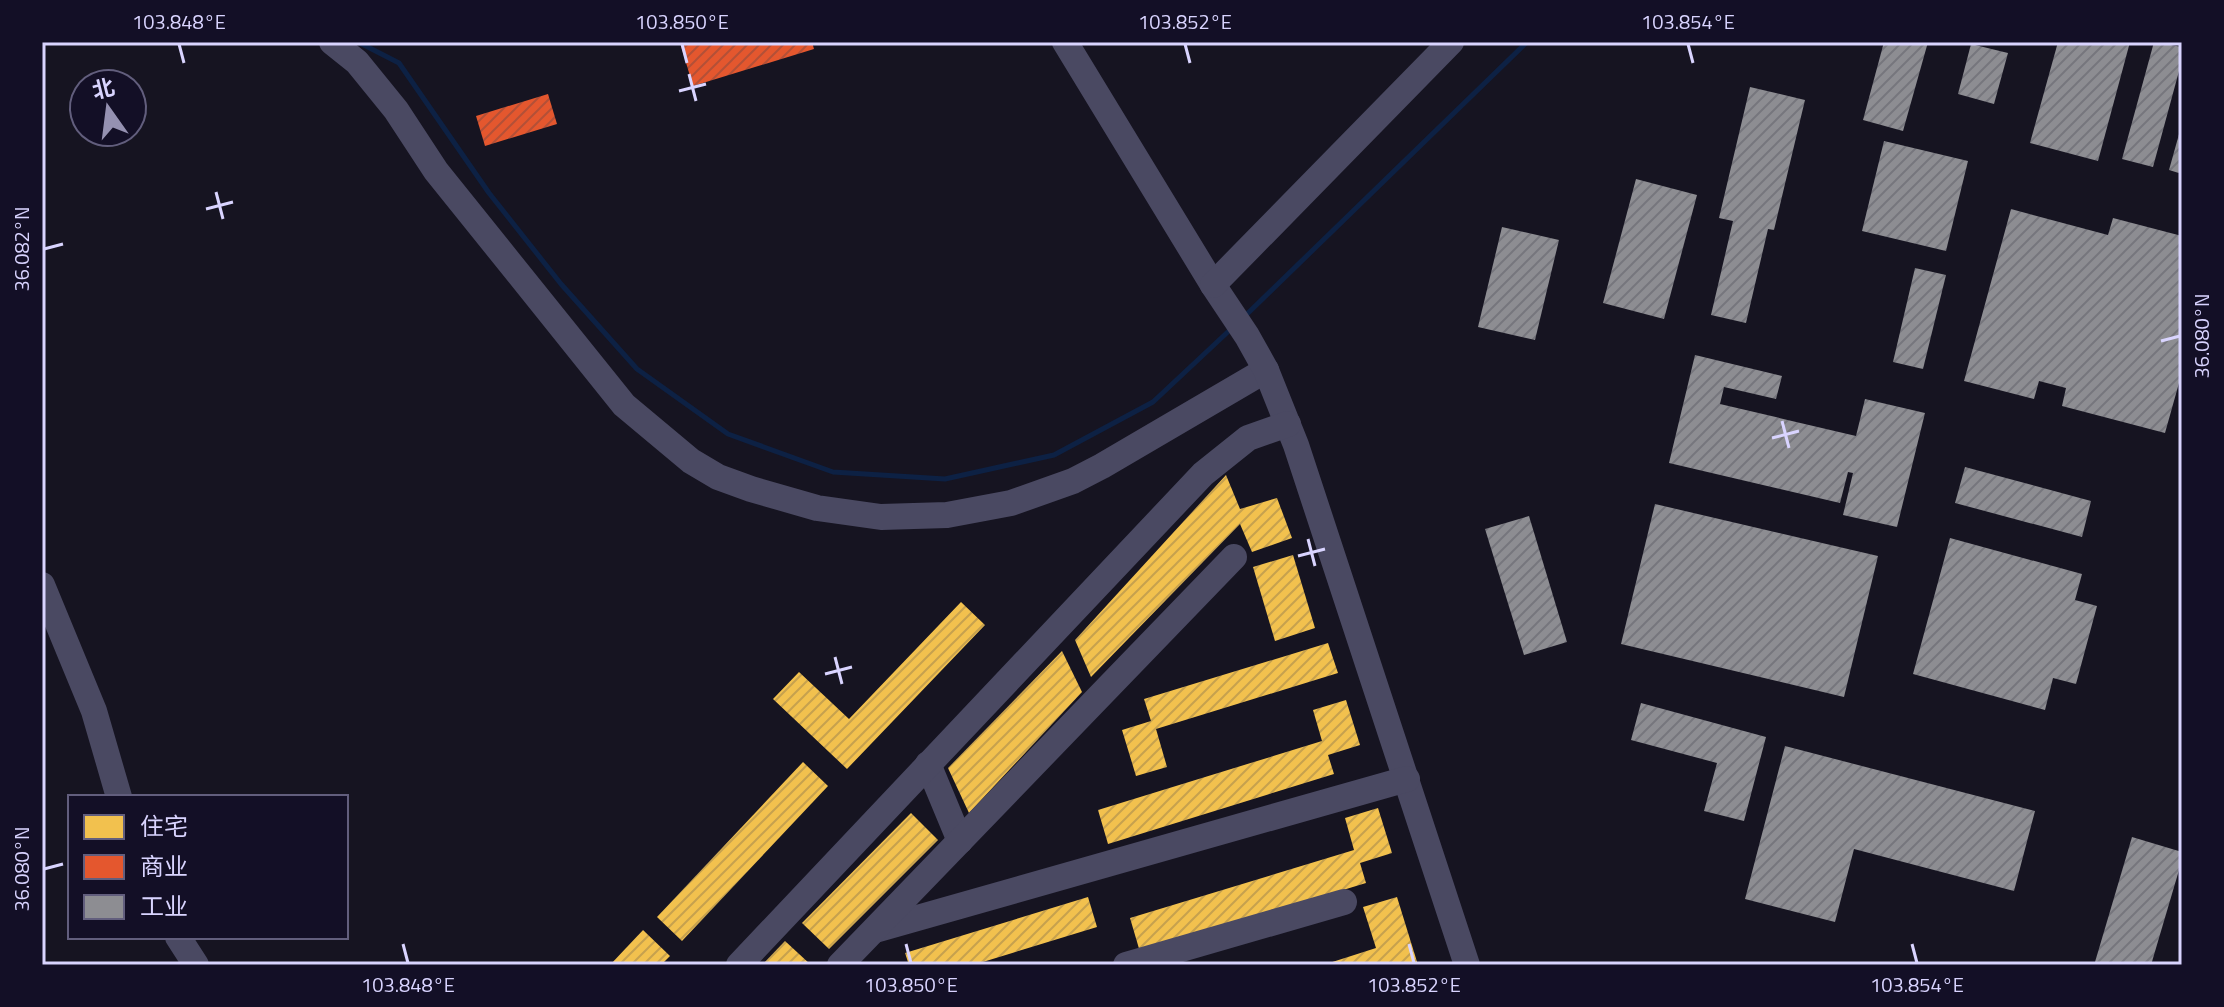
<svg xmlns="http://www.w3.org/2000/svg" width="2224" height="1007" font-family="'Titillium Web','Noto Sans SC',sans-serif">
  <style>
    .homes { fill: url(#homes-hatch) }
    .shops { fill: url(#shops-hatch) }
    .industry { fill: url(#industry-hatch) }
    .lines { fill: none; stroke-linecap: round; stroke-linejoin: round }
    .stream { stroke: #0d2144; stroke-width: 5 }
    .minor { stroke: #4a4962; stroke-width: 26 }
    .ticks { fill: none; stroke: #d9d4ff; stroke-width: 3 }
    .neatline { fill: none; stroke: #d9d4ff; stroke-width: 3 }
    .ticks-label { font-size: 20px; text-anchor: middle; fill: #d9d4ff }
  </style>
  <defs>
    <pattern id="homes-hatch" width="6" height="6" patternUnits="userSpaceOnUse" patternTransform="scale(2)"><rect width="6" height="6" fill="#f2c14e"/><path d="M-1 1l2-2M0 6l6-6M5 7l2-2" fill="none" stroke="#c6a14e"/></pattern>
    <pattern id="shops-hatch" width="6" height="6" patternUnits="userSpaceOnUse" patternTransform="scale(2)"><rect width="6" height="6" fill="#e4572e"/><path d="M-1 1l2-2M0 6l6-6M5 7l2-2" fill="none" stroke="#b35037"/></pattern>
    <pattern id="industry-hatch" width="6" height="6" patternUnits="userSpaceOnUse" patternTransform="scale(2)"><rect width="6" height="6" fill="#8d8d92"/><path d="M-1 1l2-2M0 6l6-6M5 7l2-2" fill="none" stroke="#76767d"/></pattern>
  </defs>
  <rect width="100%" height="100%" fill="#161421"/>
  <g class="homes">
    <polygon points="1226,475 1240,509 1277,498 1292,538 1252,552 1240,524 1091,677 1075,640"/>
    <polygon points="1293,555 1315,628 1275,641 1253,567"/>
    <polygon points="961,602 985,625 847,769 773,699 799,672 849,719"/>
    <polygon points="1328,643 1338,673 1156,729 1167,767 1136,776 1122,730 1151,721 1144,699"/>
    <polygon points="1062,651 1082,692 969,813 948,768"/>
    <polygon points="1346,700 1360,745 1328,755 1334,774 1108,844 1098,810 1322,741 1313,710"/>
    <polygon points="803,762 828,786 682,941 657,917"/>
    <polygon points="1378,808 1392,853 1360,863 1366,883 1140,952 1130,918 1354,850 1345,818"/>
    <polygon points="911,813 938,840 829,949 802,923"/>
    <polygon points="1088,897 1097,927 973,965 909,965 905,953"/>
    <polygon points="1397,897 1418,965 1323,965 1376,948 1363,907"/>
    <polygon points="643,930 670,956 661,965 610,965"/>
    <polygon points="785,941 811,965 762,965"/>
  </g>
  <g class="shops">
    <polygon points="696,42 812,42 814,49 693,86 681,46"/>
    <polygon points="548,94 557,124 485,146 476,116"/>
  </g>
  <g class="industry">
    <polygon points="1884,42 1928,42 1903,131 1863,120"/>
    <polygon points="2058,42 2130,42 2098,161 2030,143"/>
    <polygon points="2154,42 2182,47 2182,60 2153,167 2122,159"/>
    <polygon points="1971,44 2008,53 1994,104 1958,94"/>
    <polygon points="1750,87 1805,100 1774,230 1768,229 1746,323 1711,315 1733,221 1719,218"/>
    <polygon points="2181,127 2182,127 2182,174 2169,170"/>
    <polygon points="1884,141 1968,161 1946,251 1862,231"/>
    <polygon points="1636,179 1697,195 1664,319 1603,303"/>
    <polygon points="2011,209 2108,235 2113,218 2182,236 2182,384 2179,383 2165,433 2062,406 2066,388 2039,381 2034,399 1964,381"/>
    <polygon points="1502,227 1559,240 1535,340 1478,327"/>
    <polygon points="1915,268 1946,275 1923,369 1893,362"/>
    <polygon points="1695,355 1782,376 1776,399 1724,387 1720,404 1856,436 1865,399 1925,413 1897,527 1843,515 1853,473 1848,472 1840,503 1669,463"/>
    <polygon points="1965,467 2091,501 2082,537 1955,503"/>
    <polygon points="1655,504 1878,556 1844,697 1621,644"/>
    <polygon points="1529,516 1567,642 1524,655 1485,529"/>
    <polygon points="1950,538 2082,574 2075,600 2097,606 2076,684 2053,678 2045,710 1913,674"/>
    <polygon points="1641,703 1766,737 1744,821 1704,811 1717,763 1631,740"/>
    <polygon points="1785,746 2035,811 2014,891 1854,849 1835,922 1745,899"/>
    <polygon points="2132,837 2182,852 2182,860 2151,965 2105,965 2095,962"/>
  </g>
  <g class="lines">
    <g class="stream">
      <polyline points="358,42 399,63 489,193 561,284 637,369 728,434 833,472 945,479 1054,455 1153,402 1232,328"/>
      <polyline points="1245,316 1527,42"/>
    </g>
    <g class="minor">
      <polyline points="332,42 357,62 396,110 436,171 624,405 691,461 718,477 751,489 817,508 881,517 947,515 1011,503 1073,481 1102,466 1266,370"/>
      <polyline points="1065,42 1213,285 1247,336 1266,370 1296,445 1467,965"/>
      <polyline points="1213,285 1451,42"/>
      <polyline points="42,585 94,711 119,797"/>
      <polyline points="928,764 960,841"/>
      <polyline points="875,930 1407,779"/>
      <polyline points="178,937 196,965"/>
      <polyline points="739,965 1203,474 1248,438 1288,424"/>
      <polyline points="840,965 1234,557"/>
      <polyline points="1126,965 1344,902"/>
    </g>
  </g>
  <path class="ticks" d="M 179,44 L 184,63M 682,44 L 687,63M 1185,44 L 1190,63M 1688,44 L 1693,63M 689,74 L 696,101M 679,91 L 706,84M 216,192 L 223,219M 206,209 L 233,202M 44,249 L 63,244M 2161,341 L 2180,336M 1782,421 L 1789,448M 1772,438 L 1799,431M 1308,539 L 1315,566M 1298,556 L 1325,549M 835,657 L 842,684M 825,674 L 852,667M 44,869 L 63,864M 403,944 L 408,963M 906,944 L 911,963M 1409,944 L 1414,963M 1912,944 L 1917,963"/>
  <rect width="2224" height="1007" fill="none" stroke="#130f26" stroke-width="88"/>
  <rect x="68" y="795" width="280" height="144" fill="#130f26" stroke="#625e7d" stroke-width="2"/>
  <rect x="84" y="815" width="40" height="24" fill="#f2c14e" stroke="#625e7d" stroke-width="2"/>
  <text x="140" y="835" font-size="24" fill="#d9d4ff">住宅</text>
  <rect x="84" y="855" width="40" height="24" fill="#e4572e" stroke="#625e7d" stroke-width="2"/>
  <text x="140" y="875" font-size="24" fill="#d9d4ff">商业</text>
  <rect x="84" y="895" width="40" height="24" fill="#8d8d92" stroke="#625e7d" stroke-width="2"/>
  <text x="140" y="915" font-size="24" fill="#d9d4ff">工业</text>
  <g transform="translate(108 108) rotate(346)"><circle r="38" fill="#130f26" stroke="#625e7d" stroke-width="2"/>
  <path d="M0-6L14 30L0 20L-14 30Z" fill="#9591b1"/>
  <text y="-12" font-size="22" font-weight="bold" text-anchor="middle" fill="#d9d4ff">北</text>
  </g>
  <rect x="44" y="44" width="2136" height="919" class="neatline"/>
  <g class="ticks-label">
    <text x="179" y="29">103.848°E</text>
    <text x="682" y="29">103.850°E</text>
    <text x="1185" y="29">103.852°E</text>
    <text x="1688" y="29">103.854°E</text>
    <text transform="translate(22 249) rotate(-90)" y="7">36.082°N</text>
    <text transform="translate(2202 336) rotate(-90)" y="7">36.080°N</text>
    <text transform="translate(22 869) rotate(-90)" y="7">36.080°N</text>
    <text x="408" y="992">103.848°E</text>
    <text x="911" y="992">103.850°E</text>
    <text x="1414" y="992">103.852°E</text>
    <text x="1917" y="992">103.854°E</text>
  </g>
</svg>
